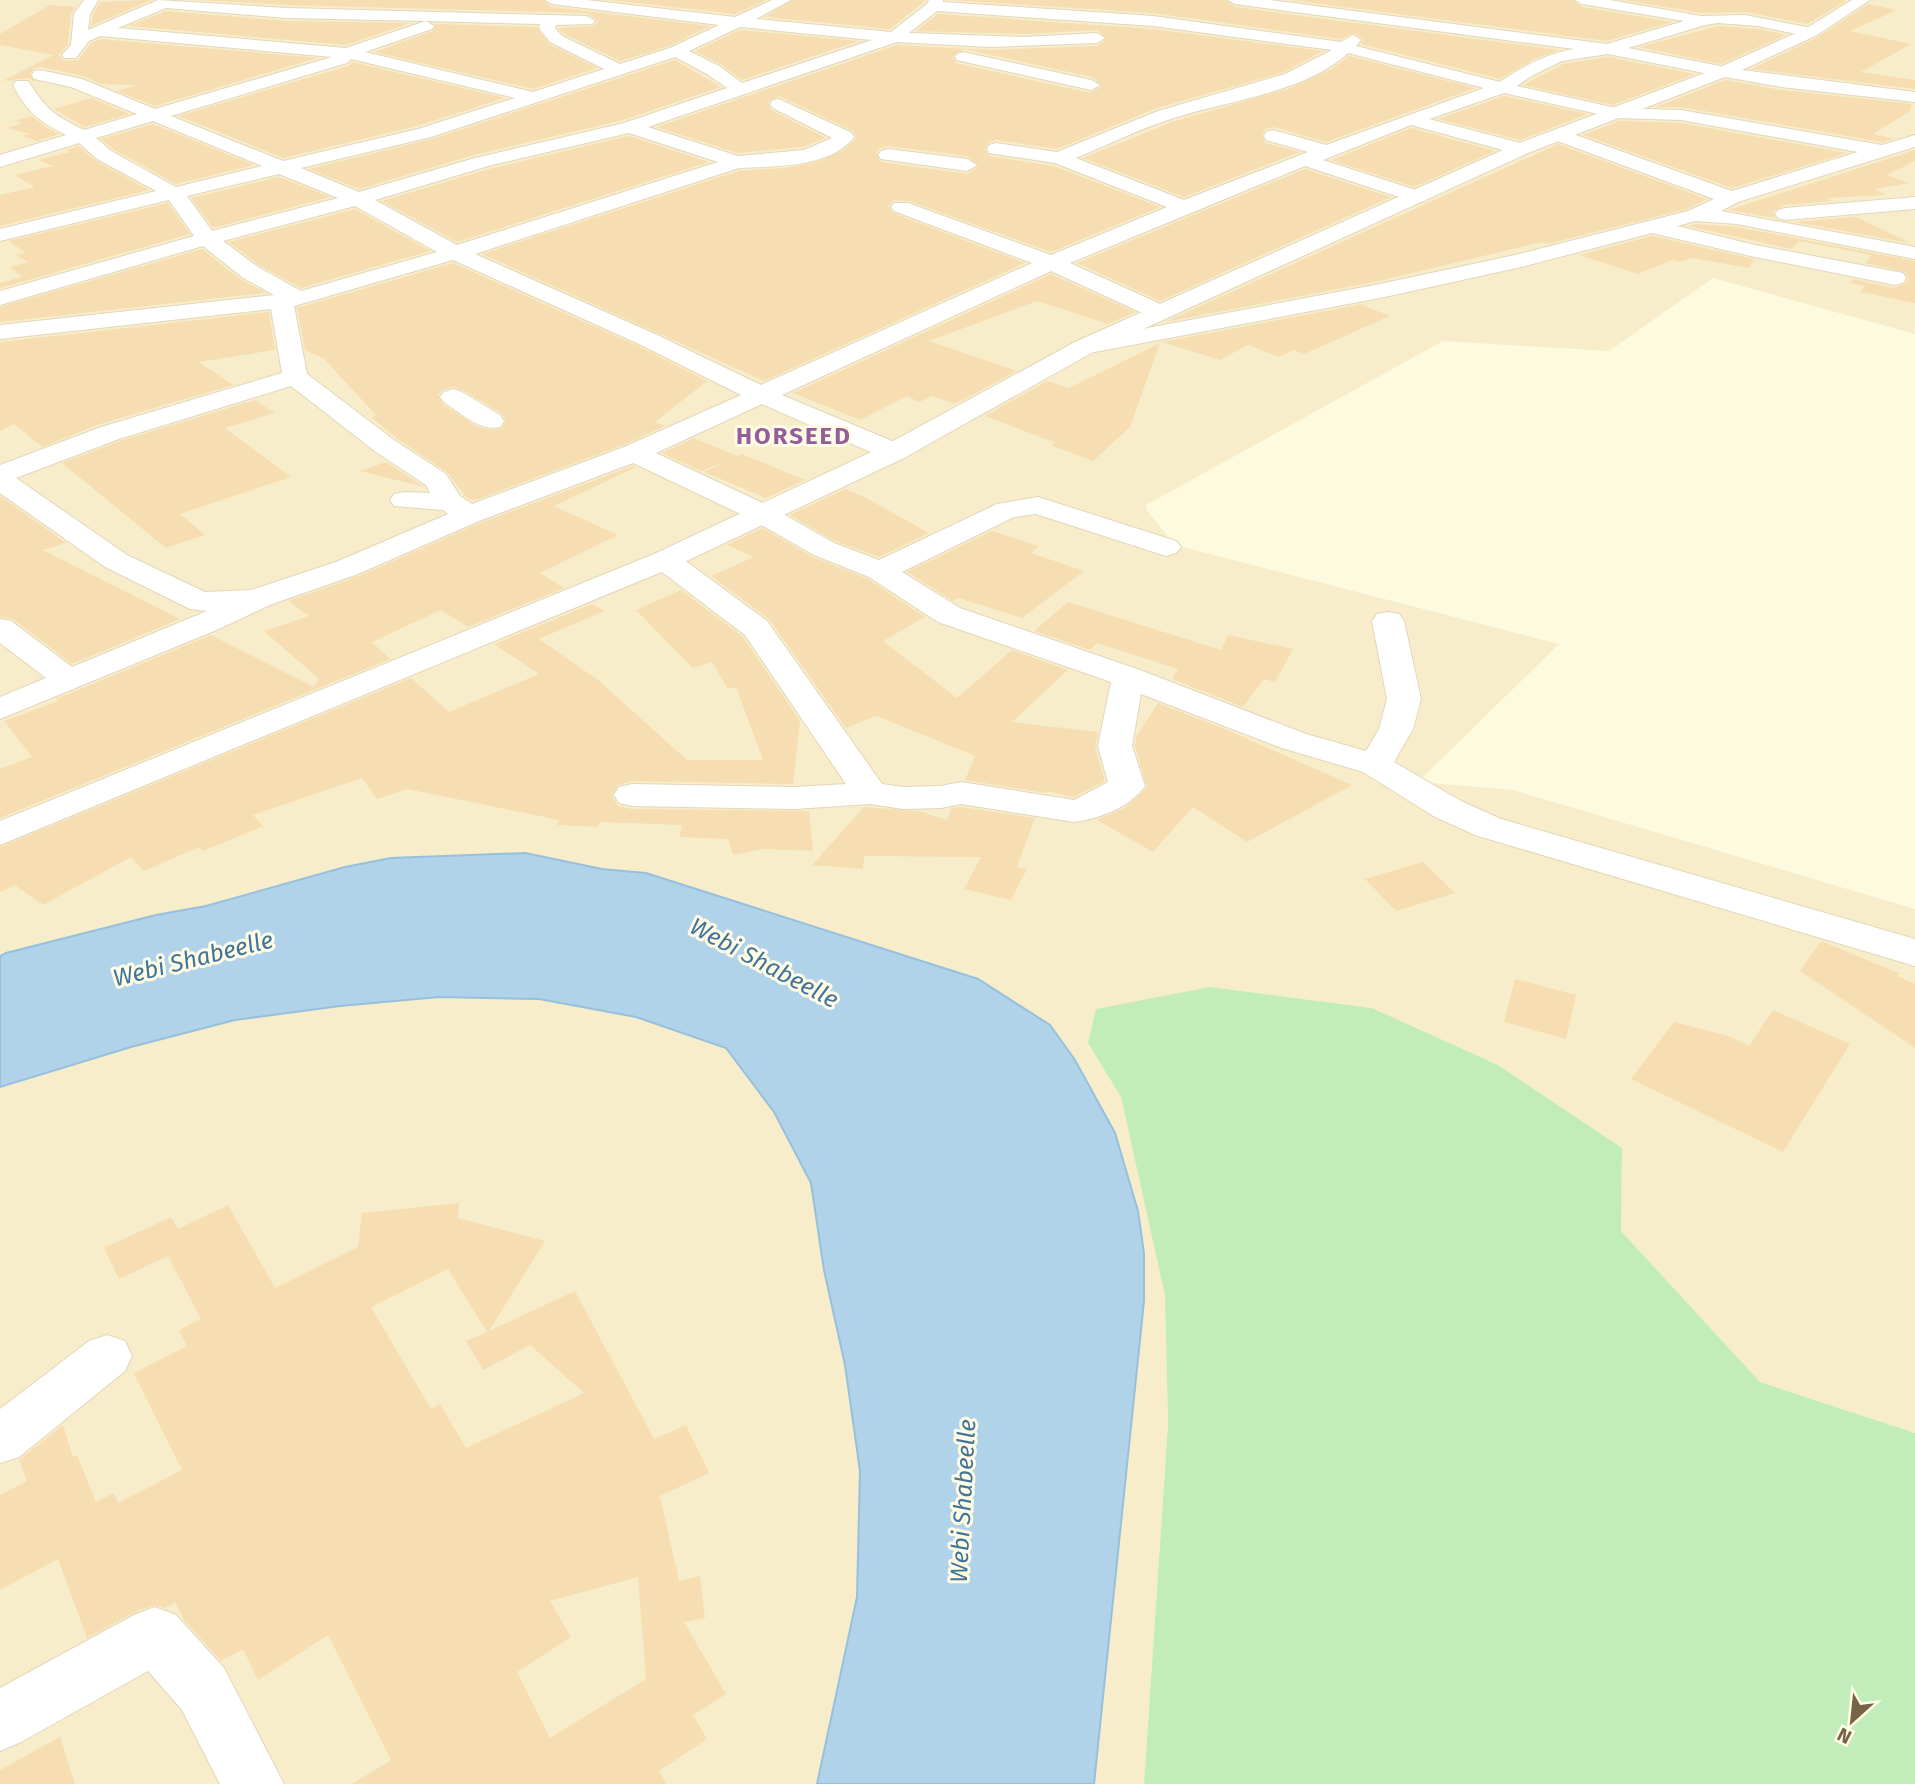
<svg xmlns="http://www.w3.org/2000/svg" width="1915" height="1784" font-family="'Fira Sans',sans-serif">
  <style>
    .residential { fill: #f7edcb }
    .green { fill: #c3ecbb }
    .water { fill: #b0d3e9; stroke: #96c0dc; stroke-width: 2 }
    .building { fill: #f6deb2; fill-rule: evenodd }
    .lines { fill: none; stroke-linecap: round; stroke-linejoin: round }
    .minor-casing { stroke: #e3d7b9; stroke-width: 2 }
    .tertiary-casing { stroke: #e3d7b9; stroke-width: 2 }
    .minor { fill: #fff; fill-rule: evenodd }
    .tertiary { fill: #fff; fill-rule: evenodd }
    .labels { text-anchor: middle; dominant-baseline: central; stroke-width: 6; stroke-linejoin: round; paint-order: stroke }
    .far-district-label { font-size: 24px; font-weight: bold; letter-spacing: 2px; fill: #955e9a; stroke: #fffbe5 }
    .water-label { font-size: 24px; font-style: italic; fill: #40759b; stroke: #fffbe5 }
  </style>
  <rect width="100%" height="100%" fill="#fefadd"/>
  <g class="residential">
    <polygon points="0,0 1915,0 1915,334 1713,278 1609,351 1443,341 1146,505 1148,512 1175,545 1559,644 1418,782 1513,790 1915,909 1915,1433 1760,1382 1621,1231 1622,1148 1498,1065 1372,1008 1210,987 1088,1043 1121,1097 1165,1296 1168,1424 1144,1784 1094,1784 1144,1302 1144,1253 1138,1211 1115,1133 1075,1060 932,963 646,873 479,855 391,858 345,867 206,906 156,915 0,956"/>
    <polygon points="439,997 538,999 636,1017 726,1048 774,1112 811,1183 824,1270 845,1365 860,1471 857,1597 817,1784 0,1784 0,1087 131,1047 235,1020 340,1006"/>
  </g>
  <polygon class="green" points="1210,987 1372,1008 1498,1065 1622,1148 1621,1231 1760,1382 1915,1433 1915,1784 1144,1784 1168,1424 1165,1296 1121,1097 1088,1043 1096,1009"/>
  <polygon class="water" points="525,853 602,869 646,873 978,979 1050,1025 1075,1060 1115,1133 1138,1211 1144,1253 1144,1301 1094,1784 817,1784 857,1597 860,1471 845,1365 824,1270 811,1183 774,1112 726,1048 636,1017 539,999 439,997 340,1006 235,1020 131,1047 0,1087 0,956 6,953 156,915 206,906 345,867 391,858"/>
  <g class="building">
    <polygon points="145,0 151,0 91,26 93,15 100,2"/>
    <polygon points="200,0 543,0 552,7 710,26 669,46 620,61 564,34 558,28 594,26 598,21 587,13 287,5"/>
    <polygon points="609,0 766,0 735,14"/>
    <polygon points="793,0 926,0 890,29 765,17"/>
    <polygon points="952,0 1226,0 1235,7 1559,50 1534,59 1500,79 1361,44 1364,40 1354,33 1340,39 1153,13"/>
    <polygon points="1290,0 1573,0 1582,7 1672,22 1607,41"/>
    <polygon points="1625,0 1843,0 1846,1 1807,24 1746,12 1701,13"/>
    <polygon points="1868,4 1897,10 1850,31 1911,44 1861,72 1915,80 1915,89 1751,69 1818,37"/>
    <polygon points="50,5 76,7 71,14 68,44 59,55 64,61 78,60 91,43 100,39 318,58 155,106 117,91 137,85 101,84 83,76 41,67 34,68 30,74 35,82 28,78 3,81 53,55 0,45 0,34"/>
    <polygon points="166,11 287,21 411,23 346,45 129,26"/>
    <path d="M 938,14 L 1153,29 L 1323,51 L 1284,72 L 1157,108 L 1057,149 L 996,140 L 988,142 L 985,150 L 989,156 L 1054,166 L 1160,207 L 1051,252 L 909,201 L 894,200 L 888,207 L 893,213 L 1025,263 L 764,381 L 482,254 L 739,171 L 785,168 L 817,162 L 845,149 L 857,137 L 853,131 L 779,96 L 768,102 L 771,110 L 826,138 L 803,147 L 738,153 L 656,127 L 897,45 L 989,50 L 1097,46 L 1107,39 L 1097,30 L 1025,34 L 916,31 ZM 964,49 L 1092,77 L 1102,86 L 1090,93 L 956,63 L 953,56 ZM 888,146 L 967,156 L 979,166 L 967,174 L 881,162 L 876,153 L 880,148 Z"/>
    <polygon points="435,24 537,27 549,44 597,68 533,89 374,52 433,31"/>
    <polygon points="1718,26 1758,29 1786,35 1721,64 1639,47"/>
    <polygon points="740,30 859,41 742,80 720,64 695,51"/>
    <polygon points="1349,56 1475,88 1326,142 1274,127 1265,129 1262,135 1265,143 1300,152 1184,197 1083,158 1172,122 1288,89 1332,69"/>
    <polygon points="1608,57 1695,74 1613,105 1523,85 1563,64"/>
    <polygon points="675,60 721,87 623,120 474,155 359,189 309,169 432,139"/>
    <polygon points="352,62 505,98 417,126 283,158 179,116 348,66"/>
    <polygon points="1725,80 1781,90 1912,104 1910,111 1873,134 1894,139 1882,142 1681,107 1656,107"/>
    <polygon points="1504,96 1588,114 1520,140 1438,119"/>
    <polygon points="91,98 129,114 84,127 54,109"/>
    <polygon points="32,116 47,128 59,134 37,141 22,136 30,134 7,128 23,123 14,121"/>
    <polygon points="1619,121 1681,123 1847,153 1732,188 1583,135"/>
    <polygon points="153,124 254,165 176,184 113,149 101,139"/>
    <polygon points="1411,128 1495,151 1414,187 1331,160"/>
    <polygon points="629,136 709,162 457,242 382,201 489,169"/>
    <polygon points="1558,144 1707,199 1687,209 1547,244 1542,242 1379,281 1165,322"/>
    <polygon points="78,146 96,161 149,190 0,226 0,195 35,187 14,175 53,166 38,160 70,152 65,150"/>
    <polygon points="1915,150 1915,161 1887,175 1909,183 1874,189 1886,195 1826,198 1833,201 1784,205 1773,212 1775,218 1729,210"/>
    <polygon points="1305,169 1391,197 1160,301 1077,263"/>
    <polygon points="279,177 330,197 213,228 191,198"/>
    <polygon points="168,203 190,234 0,288 0,283 22,277 10,267 28,262 16,255 26,253 9,241"/>
    <polygon points="355,209 430,251 301,288 259,265 229,242"/>
    <polygon points="1856,217 1910,243 1794,222"/>
    <polygon points="1696,224 1737,227 1915,261 1915,303 1861,292 1865,286 1850,283 1853,279 1894,288 1905,284 1908,279 1905,272 1865,263 1871,255 1799,241 1791,249 1688,226"/>
    <polygon points="1652,236 1754,259 1749,268 1692,258 1680,262 1672,260 1638,274 1579,255"/>
    <polygon points="202,249 240,279 266,293 0,322 0,307"/>
    <path d="M 453,263 L 638,346 L 707,381 L 655,422 L 665,426 L 623,445 L 476,500 L 467,498 L 447,472 L 399,440 L 371,417 L 376,415 L 324,359 L 305,350 L 297,308 ZM 452,387 L 463,390 L 501,413 L 506,420 L 502,428 L 492,430 L 477,427 L 443,404 L 438,395 L 443,390 Z"/>
    <polygon points="1051,274 1135,312 1108,324 1037,301 929,341 1017,371 955,404 932,396 919,402 907,396 860,420 793,393"/>
    <polygon points="1373,302 1362,305 1390,316 1304,354 1294,350 1279,357 1248,345 1220,360 1162,342"/>
    <polygon points="269,312 275,350 199,362 233,385 100,424 42,447 14,424 0,431 0,342"/>
    <polygon points="1160,343 1130,427 1093,461 1051,445 1056,443 985,416 1047,381 1069,388"/>
    <polygon points="255,400 275,413 225,428 291,477 180,514 205,535 166,548 62,463 120,441"/>
    <polygon points="694,438 737,456 742,454 805,480 766,498 704,472 728,461 701,471 662,453"/>
    <polygon points="386,462 424,487 360,471"/>
    <polygon points="633,466 636,467 554,506 618,535 540,573 564,588 468,627 441,610 372,642 390,659 0,818 0,769 32,757 4,721 58,701 56,699 211,635 314,687 319,679 264,631 309,616 288,601 359,576 480,523"/>
    <polygon points="845,489 864,497 929,533 879,557 835,541 790,515"/>
    <polygon points="0,496 66,543 43,550 180,619 72,664 13,619 0,617"/>
    <polygon points="762,528 813,557 868,579 925,617 883,641 957,698 1012,650 1068,670 1012,722 1098,732 1095,747 1105,781 1074,797 1045,791 1045,793 965,780 975,756 877,716 846,728 769,619 711,576 754,557 727,545"/>
    <polygon points="992,531 1039,546 1031,553 1084,571 1022,618 959,598 953,601 907,572"/>
    <polygon points="681,590 743,637 800,721 793,784 632,781 617,786 612,796 618,806 632,809 809,811 813,851 764,849 733,855 728,839 679,837 682,825 600,822 598,827 557,825 559,820 407,789 377,799 362,778 253,815 263,826 203,851 199,847 144,871 131,857 43,905 15,885 0,892 0,847 411,678 449,712 539,674 494,644 592,604 604,611 539,639 598,680 687,760 763,760 736,687 728,689 712,662 693,668 636,610"/>
    <polygon points="1068,602 1221,650 1228,635 1293,649 1275,682 1264,679 1243,707 1172,679 1178,669 1097,643 1090,650 1034,631"/>
    <polygon points="1158,703 1227,730 1352,785 1247,842 1193,807 1153,852 1097,820 1124,808 1147,788 1135,746 1136,737"/>
    <polygon points="864,807 919,811 947,820 952,808 961,807 1035,818 1017,867 1027,869 1011,900 964,889 981,857 865,856 862,869 812,865"/>
    <polygon points="1423,862 1455,893 1396,911 1365,879"/>
    <polygon points="1821,941 1899,973 1897,976 1915,984 1915,1048 1800,971"/>
    <polygon points="1515,979 1576,995 1566,1039 1504,1022"/>
    <polygon points="1773,1010 1850,1044 1783,1152 1631,1079 1674,1022 1729,1036 1749,1046"/>
    <path d="M 459,1203 L 458,1218 L 545,1241 L 489,1331 L 575,1291 L 654,1439 L 686,1425 L 709,1473 L 660,1496 L 679,1581 L 700,1576 L 705,1618 L 684,1622 L 726,1694 L 693,1715 L 707,1739 L 659,1771 L 666,1784 L 352,1784 L 391,1760 L 328,1635 L 258,1680 L 243,1649 L 221,1661 L 184,1620 L 175,1602 L 165,1608 L 154,1605 L 133,1613 L 87,1638 L 58,1559 L 0,1590 L 0,1495 L 27,1481 L 19,1460 L 63,1425 L 73,1457 L 77,1455 L 96,1502 L 114,1493 L 118,1503 L 182,1470 L 134,1373 L 187,1346 L 179,1330 L 201,1319 L 168,1256 L 119,1279 L 104,1248 L 171,1217 L 178,1229 L 228,1205 L 275,1288 L 358,1247 L 362,1213 ZM 448,1269 L 487,1332 L 466,1341 L 483,1370 L 530,1345 L 584,1393 L 466,1448 L 440,1404 L 431,1409 L 371,1307 ZM 638,1577 L 646,1679 L 550,1738 L 517,1672 L 571,1637 L 550,1601 Z"/>
    <polygon points="60,1737 75,1784 0,1784 0,1770"/>
  </g>
  <g class="lines">
    <g class="minor-casing">
      <g id="minor">
        <path d="M 84,0 L 98,0 L 90,14 L 88,30 L 158,0 L 287,8 L 587,16 L 595,21 L 592,24 L 556,25 L 555,28 L 562,36 L 620,64 L 670,48 L 719,25 L 552,4 L 545,0 L 586,0 L 735,17 L 772,0 L 791,0 L 756,19 L 891,32 L 927,4 L 929,0 L 943,0 L 943,2 L 1153,16 L 1341,42 L 1353,35 L 1361,40 L 1356,46 L 1500,82 C 1523,66 1546,54 1574,49 L 1235,4 L 1228,0 L 1270,0 L 1607,44 L 1684,21 L 1582,4 L 1575,0 L 1610,0 L 1701,16 L 1745,15 L 1817,29 L 1819,32 L 1811,37 L 1758,26 L 1718,23 L 1705,25 L 1628,48 L 1730,68 L 1732,72 L 1730,76 L 1724,77 L 1608,54 L 1562,61 L 1533,75 L 1517,86 L 1616,108 L 1681,110 L 1882,145 L 1915,135 L 1915,147 L 1738,202 L 1721,211 L 1915,247 L 1915,259 L 1737,224 L 1696,221 L 1677,226 L 1755,245 L 1903,273 L 1906,278 L 1903,283 L 1895,285 L 1755,257 L 1652,233 L 1517,268 L 1380,298 L 1084,354 L 1075,352 L 1072,347 L 1075,342 L 1084,340 L 1380,284 L 1515,255 L 1688,211 L 1714,199 L 1552,139 L 1550,135 L 1559,129 L 1732,191 L 1858,152 L 1681,120 L 1616,118 L 1504,93 L 1429,119 L 1528,145 L 1530,149 L 1528,153 L 1521,155 L 1411,125 L 1323,160 L 1425,193 L 1428,197 L 1425,201 L 1411,201 L 1305,166 L 1070,263 L 1167,307 L 1171,312 L 1167,317 L 1151,317 L 1051,271 L 782,395 L 904,446 L 907,452 L 904,458 L 894,460 L 884,458 L 762,404 L 656,453 L 771,507 L 834,543 L 879,560 L 997,504 L 1038,497 L 1176,541 L 1181,547 L 1176,553 L 1166,556 L 1036,514 L 1014,517 L 902,572 L 960,608 L 1140,670 L 1306,734 L 1366,751 L 1379,729 L 1387,699 L 1372,621 L 1377,614 L 1388,612 L 1399,614 L 1404,621 L 1421,699 L 1413,729 L 1394,762 L 1461,801 L 1501,819 L 1915,939 L 1915,966 L 1475,835 L 1435,817 L 1363,772 L 1282,748 L 1141,694 L 1132,746 L 1145,786 C 1130,807 1099,819 1074,822 L 961,804 L 941,808 L 903,809 L 870,804 L 795,809 L 632,806 L 619,803 L 614,795 L 619,787 L 632,784 L 795,787 L 846,784 L 745,635 L 654,566 L 650,560 L 654,554 L 665,551 L 676,554 L 767,621 L 882,784 L 903,787 L 941,786 L 961,782 L 1074,800 L 1108,782 L 1098,746 L 1111,682 L 938,622 L 869,577 L 814,555 L 751,519 L 633,463 L 479,521 L 358,574 L 272,604 L 219,629 L 0,719 L 0,697 L 46,678 L 0,643 L 0,619 L 11,621 L 72,667 L 207,611 L 190,609 L 105,567 L 0,493 L 0,465 L 101,427 L 282,373 L 271,309 L 0,339 L 0,325 L 274,295 L 242,277 L 203,246 L 0,305 L 0,291 L 194,236 L 169,200 L 0,241 L 0,229 L 156,191 L 97,159 L 79,143 L 0,167 L 0,155 L 66,135 C 40,122 26,111 13,85 L 16,81 L 28,81 C 48,111 52,114 84,130 L 137,114 L 71,87 L 34,79 L 32,75 L 34,71 L 40,70 L 82,79 L 155,109 L 332,57 L 100,36 L 89,41 L 76,58 L 64,58 L 62,55 L 71,45 L 74,14 ZM 166,8 L 287,18 L 426,21 L 346,48 L 118,28 ZM 937,11 L 1153,26 L 1332,50 L 1285,74 L 1158,111 L 1057,152 L 996,143 L 989,145 L 987,149 L 989,153 L 1055,163 L 1167,207 L 1051,255 L 908,203 L 894,203 L 891,207 L 894,211 L 1032,263 L 761,385 L 655,334 L 475,254 L 739,168 C 774,166 831,168 854,137 L 852,133 L 779,99 L 773,100 L 770,104 L 773,108 L 832,138 L 804,150 L 738,156 L 648,127 L 897,42 L 989,47 L 1097,43 L 1105,38 L 1097,33 L 1025,37 L 909,33 ZM 426,21 L 540,24 L 539,28 L 550,42 L 604,69 L 533,92 L 365,52 L 432,29 L 434,26 ZM 740,27 L 872,40 L 742,83 L 719,66 L 689,51 ZM 1348,53 L 1484,88 L 1326,145 L 1273,130 L 1266,132 L 1264,136 L 1266,140 L 1308,152 L 1184,200 L 1076,158 C 1108,145 1139,129 1171,119 C 1225,101 1305,93 1348,53 ZM 675,57 L 707,74 L 727,88 L 624,123 L 475,158 L 359,192 L 301,168 L 431,137 ZM 351,59 L 515,98 L 418,129 L 283,161 L 171,116 L 347,63 ZM 153,121 L 262,166 L 176,187 L 111,151 L 96,138 ZM 629,133 L 718,162 L 457,245 L 375,200 L 488,166 ZM 279,174 L 338,198 L 212,231 L 187,196 ZM 355,206 L 437,252 L 301,291 L 258,267 L 223,241 ZM 453,260 L 639,344 L 741,395 L 624,447 L 472,504 L 460,496 L 446,474 L 394,440 L 307,374 L 294,306 ZM 291,386 L 376,452 L 426,485 L 430,493 L 404,492 L 394,494 L 390,500 L 394,506 L 443,510 L 448,514 L 336,562 L 251,590 L 205,592 L 127,555 L 16,478 L 119,439 Z"/>
        <polygon points="963,52 1091,80 1100,85 1091,90 957,60 955,57 957,54"/>
        <polygon points="888,149 967,159 977,165 967,171 881,159 878,155 881,151"/>
        <polygon points="1915,197 1915,209 1785,220 1778,218 1775,214 1778,210 1785,208"/>
        <path d="M 453,389 L 462,392 L 500,415 L 504,421 L 500,427 C 480,432 461,413 444,402 L 440,397 L 444,392 Z"/>
        <polygon points="107,1335 125,1341 132,1356 125,1371 19,1457 0,1463 0,1409 89,1341"/>
        <polygon points="155,1607 176,1615 224,1668 284,1784 220,1784 182,1710 148,1671 21,1742 0,1751 0,1688 134,1615"/>
      </g>
    </g>
    <g class="tertiary-casing">
      <polygon id="tertiary" points="1852,0 1870,0 1817,35 1742,70 1915,92 1915,102 1781,87 1725,77 1528,153 1093,352 904,458 676,566 0,845 0,821 654,554 884,446 1075,342 1514,145 1718,68 1805,29"/>
    </g>
    <use href="#minor" class="minor"/>
    <use href="#tertiary" class="tertiary"/>
  </g>
  <g class="labels">
    <g class="far-district-label">
      <text x="794" y="436">HORSEED</text>
    </g>
    <g class="water-label">
      <text transform="translate(193 959) rotate(-14)">Webi Shabeelle</text>
      <text transform="translate(764 963) rotate(28)">Webi Shabeelle</text>
      <text transform="translate(963 1501) rotate(-87)">Webi Shabeelle</text>
    </g>
  </g>
  <g transform="translate(1852 1721) rotate(207)" stroke="#fffbe5" stroke-width="5" paint-order="stroke">
  <path d="M0-5L12 26L0 18L-12 26Z" fill="#766244"/>
  <text y="-10" font-size="19" font-weight="bold" text-anchor="middle" fill="#766244">N</text>
  </g>
</svg>
